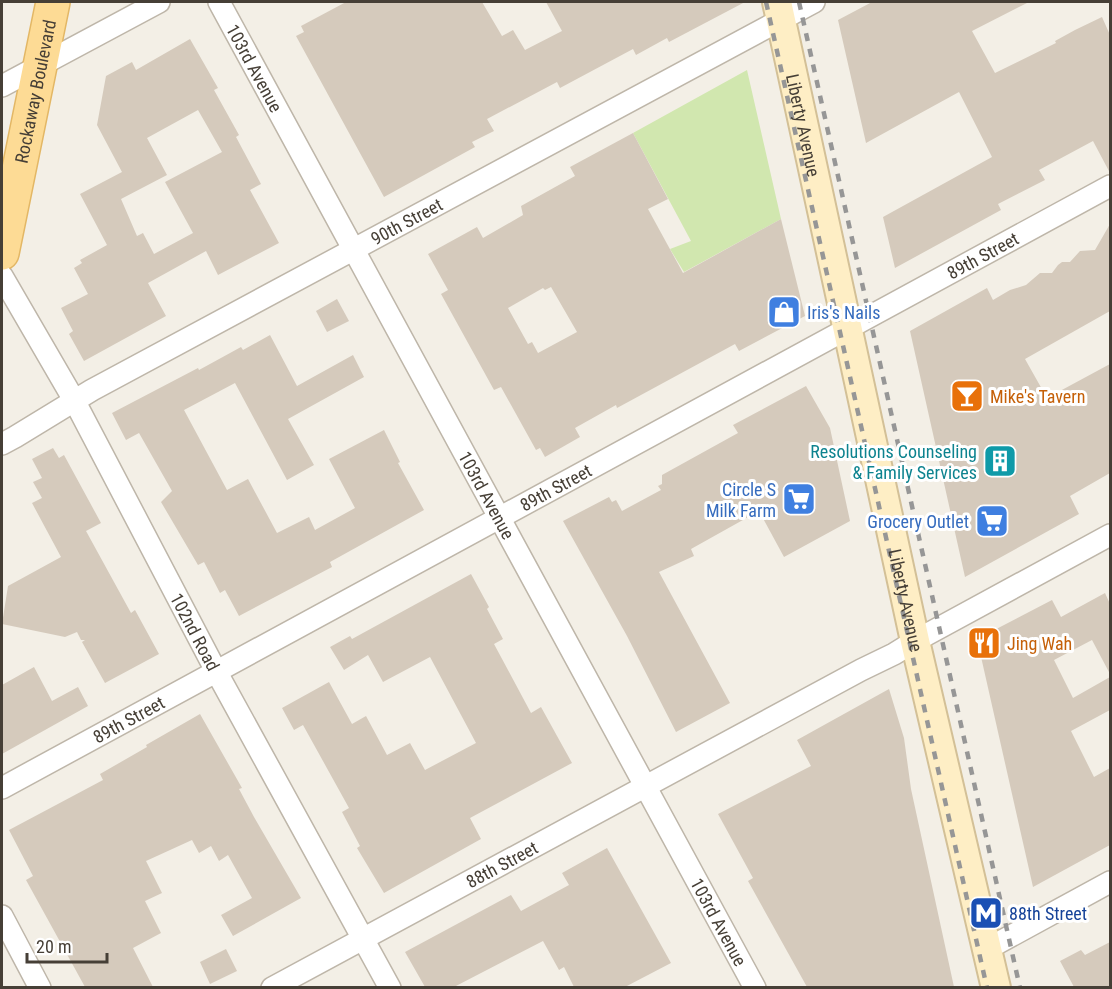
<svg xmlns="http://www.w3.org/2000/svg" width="1112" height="989" font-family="'Roboto Condensed',sans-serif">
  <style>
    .green { fill: #d1e7af }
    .building { fill: #d5cabc; fill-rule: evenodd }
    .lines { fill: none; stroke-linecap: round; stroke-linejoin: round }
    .street-casing { stroke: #beb6a9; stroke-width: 24 }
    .secondary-casing { stroke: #d3c097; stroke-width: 32 }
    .primary-casing { stroke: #e3b765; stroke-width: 36 }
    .street { stroke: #fff; stroke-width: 21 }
    .secondary { stroke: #feeec5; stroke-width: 28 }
    .primary { stroke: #fddb95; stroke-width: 33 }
    .rail { stroke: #969696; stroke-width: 4.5; stroke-dasharray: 8 8; stroke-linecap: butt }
    .labels { text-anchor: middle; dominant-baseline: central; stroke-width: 6; stroke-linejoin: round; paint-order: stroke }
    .street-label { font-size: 18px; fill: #463f36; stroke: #fff }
    .shop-label { font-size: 18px; fill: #366cbe; stroke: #fff; text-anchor: end }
    .food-label { font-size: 18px; fill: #c56008; stroke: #fff; text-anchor: start }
    .culture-label { font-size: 18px; fill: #0d838f; stroke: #fff; text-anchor: end }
    .transit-label { font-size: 18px; fill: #164399; stroke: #fff; text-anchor: start }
  </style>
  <rect width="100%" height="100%" fill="#f3efe6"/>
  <polygon class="green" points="747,70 781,219 684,272 670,249 691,241 633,133"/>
  <g class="building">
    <polygon points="346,2 482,2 502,36 513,30 525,50 562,31 546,2 745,2 669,42 667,38 636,55 633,49 560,88 557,82 487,119 494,131 472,142 475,147 384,197 296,36 304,32 301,26"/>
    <polygon points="872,2 1029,2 972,31 995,73 1056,43 1055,41 1075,30 1102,17 1110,35 1110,173 1093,141 1039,170 1045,180 998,204 1001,210 895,268 883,217 992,157 959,92 866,143 838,20"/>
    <path d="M 190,39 L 218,88 L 214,90 L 239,135 L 236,137 L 261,184 L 250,190 L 279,243 L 218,275 L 206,251 L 148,283 L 166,316 L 84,361 L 69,334 L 73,331 L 61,308 L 88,294 L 74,268 L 82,263 L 80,260 L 107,245 L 80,194 L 122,172 L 97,125 L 106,76 L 132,62 L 136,70 ZM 198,110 L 222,152 L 165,182 L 193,233 L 154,254 L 143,233 L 137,236 L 121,199 L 167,175 L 147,138 Z"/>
    <path d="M 633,133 L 668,199 L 648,209 L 683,273 L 781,219 L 805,316 L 739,351 L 735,344 L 617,408 L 616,405 L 575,428 L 580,437 L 545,457 L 540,448 L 536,450 L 501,387 L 494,390 L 441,294 L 448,290 L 428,254 L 477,227 L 483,238 L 523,215 L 521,206 L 575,176 L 570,167 ZM 551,287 L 577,332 L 538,353 L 532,342 L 528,344 L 508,308 L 543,288 L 545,290 Z"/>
    <polygon points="1110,224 1110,311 1025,359 1047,398 1110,364 1110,473 1070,496 1079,514 965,577 910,331 987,288 993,300 1010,290 1026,285 1040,273 1052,273 1058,265 1062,262 1070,262 1080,251 1095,250"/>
    <polygon points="337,299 349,321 327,332 316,311"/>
    <polygon points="270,335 297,386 353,355 364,377 288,419 314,465 287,480 235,383 184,410 227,490 248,479 277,533 309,517 315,530 355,508 329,459 384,430 400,462 398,463 424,510 330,562 332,567 239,616 225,590 220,593 204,562 198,565 161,502 172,491 139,433 126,440 112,413 198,368 199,370 241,347 243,350"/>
    <polygon points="806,386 830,428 850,521 784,557 759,511 691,549 694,556 659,572 730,703 676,732 627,636 563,521 609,497 612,502 616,500 622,511 661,490 658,486 662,484 662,475 738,433 733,425"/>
    <polygon points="53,448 59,458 64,455 101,523 86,531 131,613 135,610 159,654 105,683 82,642 85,640 81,640 77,632 65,637 2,624 8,586 61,557 32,503 42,498 33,482 42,478 32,459"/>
    <polygon points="471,574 489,607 487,609 503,639 494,644 531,713 541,707 572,763 470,818 481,839 384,893 357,848 360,846 342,812 349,808 303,725 294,730 282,708 329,682 352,724 366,716 387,755 410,743 425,770 476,743 430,657 383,682 368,655 344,670 330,647 350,636 352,639"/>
    <polygon points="1105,593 1110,604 1110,674 1092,640 1054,660 1073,698 1110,677 1110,710 1071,731 1094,777 1110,768 1110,845 1033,887 977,639 1052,600 1061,617"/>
    <polygon points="34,667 52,701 78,687 88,706 2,754 2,685"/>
    <polygon points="889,689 904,738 911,789 954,987 807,987 748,881 753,878 718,814 811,766 797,740"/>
    <polygon points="200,714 242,788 239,789 254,817 301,898 233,936 221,915 252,898 228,855 219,861 211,846 199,853 192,840 146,861 162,893 145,901 161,933 133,948 153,987 85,987 26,880 33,876 9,830 103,780 100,774 147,747 146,745"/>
    <polygon points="607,848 671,963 625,987 574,987 564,967 559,970 543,941 454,987 425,987 405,952 511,895 521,911 569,885 562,873"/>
    <polygon points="1110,942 1110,987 1074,987 1060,961 1081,950 1085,955"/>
    <polygon points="226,949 237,971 210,984 200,962"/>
  </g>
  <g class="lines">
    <g class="street-casing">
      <g id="street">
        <path id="s1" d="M 219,2 L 755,988"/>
        <polyline points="2,86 159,2"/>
        <path id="s2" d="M 2,276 L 74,400 L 216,671 L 390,988"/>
        <path id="s3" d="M 2,444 L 15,437 L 92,390 L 814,2"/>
        <path id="s4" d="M 2,788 L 1110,186"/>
        <polyline points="2,916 40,988"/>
        <polyline points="987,949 1110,882"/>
        <path id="s5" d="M 272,988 L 861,670 L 894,654 L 915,641 L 1110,535"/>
      </g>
    </g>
    <g class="secondary-casing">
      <g id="secondary">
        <path id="s6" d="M 777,2 L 915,641 L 996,988"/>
      </g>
    </g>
    <g class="primary-casing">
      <g id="primary">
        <path id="s7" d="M 2,253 L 53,2"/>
      </g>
    </g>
    <use href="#street" class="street"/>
    <use href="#secondary" class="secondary"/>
    <use href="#primary" class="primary"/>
    <g class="rail">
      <polyline points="766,2 987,988"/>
      <polyline points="799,2 1020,988"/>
    </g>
  </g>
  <defs>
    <g id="shop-square" transform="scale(1.725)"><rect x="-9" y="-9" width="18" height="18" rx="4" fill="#3f7fe0" stroke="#fff"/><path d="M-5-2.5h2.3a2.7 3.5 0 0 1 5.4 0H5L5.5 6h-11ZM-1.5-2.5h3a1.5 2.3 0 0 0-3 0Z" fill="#fff"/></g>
    <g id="bar-square" transform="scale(1.725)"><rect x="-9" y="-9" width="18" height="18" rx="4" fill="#e8710a" stroke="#fff"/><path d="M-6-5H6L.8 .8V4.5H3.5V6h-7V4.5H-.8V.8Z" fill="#fff"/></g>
    <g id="building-square" transform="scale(1.725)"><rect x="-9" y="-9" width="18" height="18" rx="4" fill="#0f9aa8" stroke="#fff"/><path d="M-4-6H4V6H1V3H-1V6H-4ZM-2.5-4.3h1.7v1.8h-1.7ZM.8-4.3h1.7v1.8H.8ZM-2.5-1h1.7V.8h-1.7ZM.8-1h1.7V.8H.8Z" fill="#fff"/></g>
    <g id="supermarket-square" transform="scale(1.725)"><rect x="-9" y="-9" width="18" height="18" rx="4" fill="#3f7fe0" stroke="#fff"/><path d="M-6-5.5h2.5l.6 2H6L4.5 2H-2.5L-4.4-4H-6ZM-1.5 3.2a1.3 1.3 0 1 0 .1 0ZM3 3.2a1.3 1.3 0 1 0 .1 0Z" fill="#fff"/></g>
    <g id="restaurant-square" transform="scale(1.725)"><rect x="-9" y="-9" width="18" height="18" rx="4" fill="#e8710a" stroke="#fff"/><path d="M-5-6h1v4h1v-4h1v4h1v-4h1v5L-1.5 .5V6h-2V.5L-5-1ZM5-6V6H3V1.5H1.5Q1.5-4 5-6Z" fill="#fff"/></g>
    <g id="metro-square" transform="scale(1.725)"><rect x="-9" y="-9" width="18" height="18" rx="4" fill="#1a4fb4" stroke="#fff"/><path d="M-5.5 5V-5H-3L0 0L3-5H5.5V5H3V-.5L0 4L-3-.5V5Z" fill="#fff"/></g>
  </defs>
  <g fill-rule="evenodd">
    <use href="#shop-square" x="784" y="312"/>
    <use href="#bar-square" x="967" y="396"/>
    <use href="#building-square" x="1000" y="461"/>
    <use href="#supermarket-square" x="799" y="499"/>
    <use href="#supermarket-square" x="992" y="521"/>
    <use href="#restaurant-square" x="984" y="643"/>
    <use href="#metro-square" x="986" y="913"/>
  </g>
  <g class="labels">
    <g class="street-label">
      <text stroke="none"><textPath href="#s1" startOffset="75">103rd Avenue</textPath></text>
      <text stroke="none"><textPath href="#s7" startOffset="165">Rockaway Boulevard</textPath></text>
      <text stroke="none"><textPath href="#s6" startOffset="126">Liberty Avenue</textPath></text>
      <text stroke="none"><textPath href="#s3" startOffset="462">90th Street</textPath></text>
      <text stroke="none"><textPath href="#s4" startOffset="1116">89th Street</textPath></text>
      <text stroke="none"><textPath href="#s4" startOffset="630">89th Street</textPath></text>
      <text stroke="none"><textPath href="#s1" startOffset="561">103rd Avenue</textPath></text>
      <text stroke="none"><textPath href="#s6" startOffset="612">Liberty Avenue</textPath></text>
      <text stroke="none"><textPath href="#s2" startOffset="405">102nd Road</textPath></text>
      <text stroke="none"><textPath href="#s4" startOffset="144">89th Street</textPath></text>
      <text stroke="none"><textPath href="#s5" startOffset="261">88th Street</textPath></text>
      <text stroke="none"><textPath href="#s1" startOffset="1047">103rd Avenue</textPath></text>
    </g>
    <g class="shop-label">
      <text x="807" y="312" text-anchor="start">Iris's Nails</text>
      <text x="776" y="489">Circle S<tspan x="776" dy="21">Milk Farm</tspan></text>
      <text x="969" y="521">Grocery Outlet</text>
    </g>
    <g class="food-label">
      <text x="990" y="396">Mike's Tavern</text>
      <text x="1007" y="643">Jing Wah</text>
    </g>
    <g class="culture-label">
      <text x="977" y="451">Resolutions Counseling<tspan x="977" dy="21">&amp; Family Services</tspan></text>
    </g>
    <g class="transit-label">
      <text x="1009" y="913">88th Street</text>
    </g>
  </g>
  <rect width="1112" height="989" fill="none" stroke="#463f36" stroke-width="6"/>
  <path d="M27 953v9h80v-9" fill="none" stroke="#463f36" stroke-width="3"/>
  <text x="36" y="953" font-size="18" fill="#463f36" stroke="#ffffff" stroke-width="4.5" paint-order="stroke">20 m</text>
</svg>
